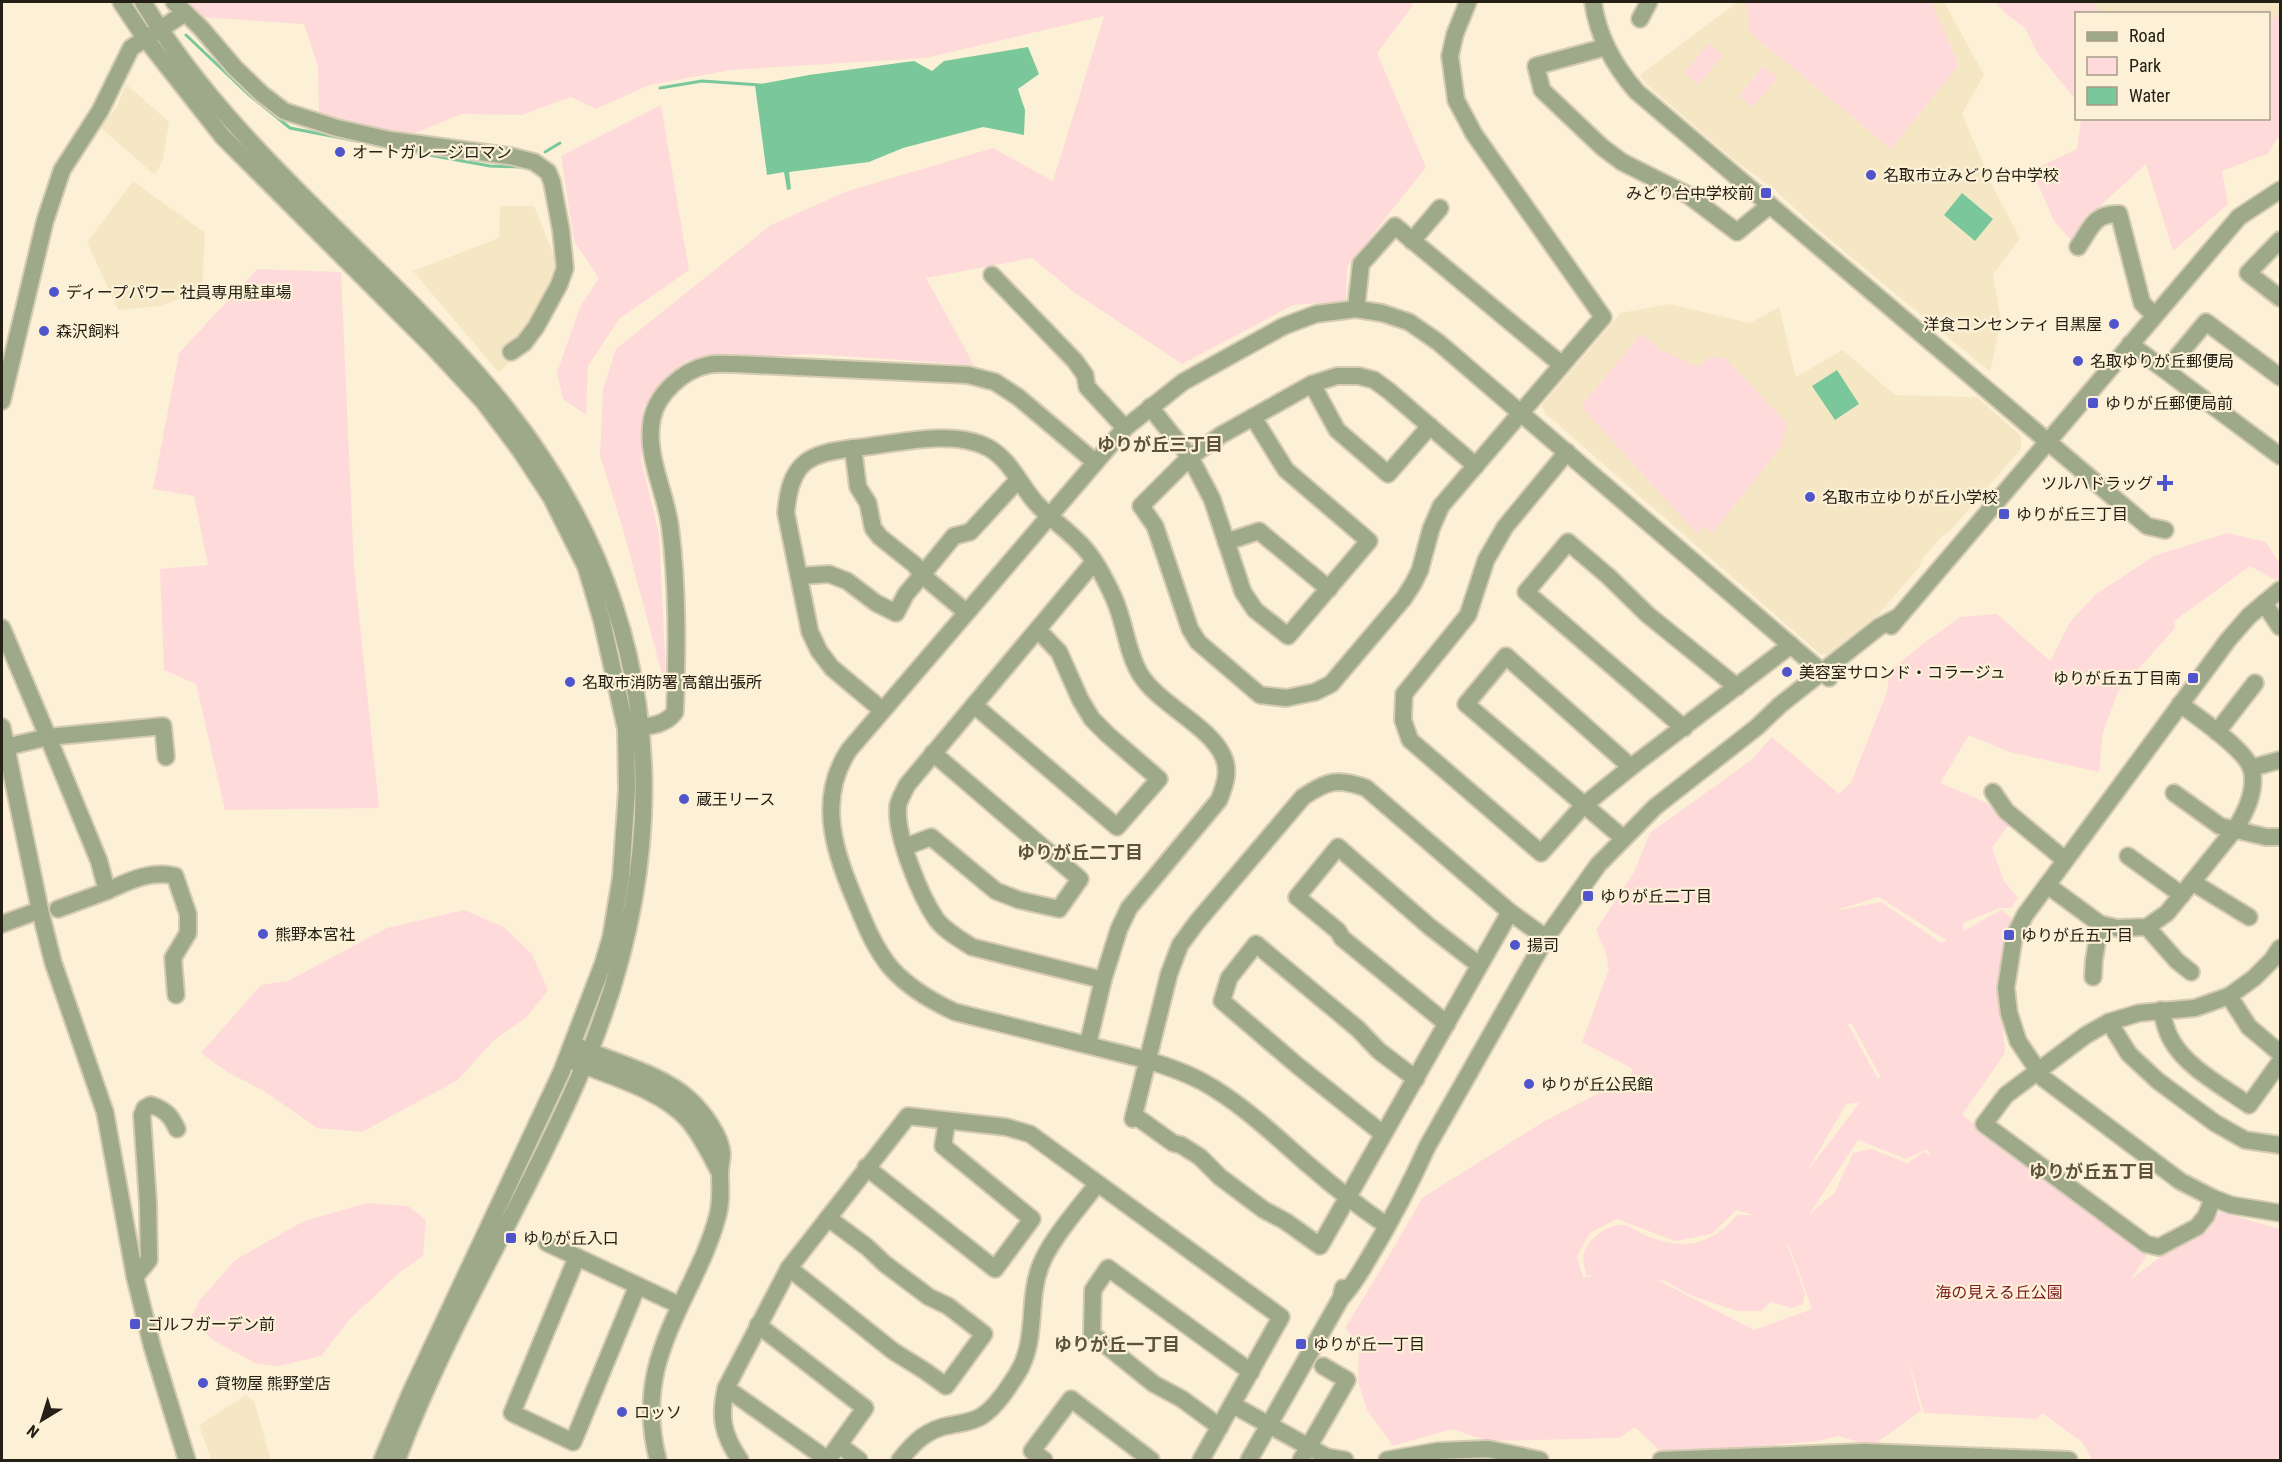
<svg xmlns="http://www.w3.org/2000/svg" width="2282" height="1462" font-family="'Roboto Condensed','Noto Sans JP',sans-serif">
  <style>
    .built { fill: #f5e7c4 }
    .green { fill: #fedbda; fill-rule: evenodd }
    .water { fill: #79c79b }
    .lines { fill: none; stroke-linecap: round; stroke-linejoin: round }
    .stream { stroke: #79c79b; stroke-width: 3 }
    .minor-casing { stroke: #d5cbb3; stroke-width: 20 }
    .minor { stroke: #9ea98a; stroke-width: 16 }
    .poi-dot { fill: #5155cb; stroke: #fcf1d6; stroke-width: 2 }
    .labels { text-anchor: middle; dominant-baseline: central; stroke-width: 4.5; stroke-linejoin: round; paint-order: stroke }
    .poi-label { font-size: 16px; fill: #242016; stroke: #fcf1d6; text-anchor: start }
    .park-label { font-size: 16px; fill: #7b1b25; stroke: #fcf1d6 }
    .neighbourhood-label { font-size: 18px; font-weight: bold; fill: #5d533c; stroke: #fcf1d6 }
  </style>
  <rect width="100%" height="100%" fill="#fcf1d6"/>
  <g class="built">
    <polygon points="1738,2 1944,2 1984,75 1962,114 1995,191 2020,238 1993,275 2001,320 1990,372 1816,228 1775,190 1734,160 1646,84 1640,75"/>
    <polygon points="2072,2 2280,2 2280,40 2269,54 2268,14 2082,13"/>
    <polygon points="126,84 169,122 163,160 155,175 101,128 117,106"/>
    <polygon points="133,181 205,233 202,291 159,306 118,310 87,242"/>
    <polygon points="500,206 534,206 559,268 535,334 499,373 413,271 499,238"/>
    <polygon points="1669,304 1750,323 1779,307 1796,377 1843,350 1895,395 1977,397 2021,436 2021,449 1950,531 1942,536 1923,558 1920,566 1879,614 1828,654 1820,654 1545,413 1542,405 1621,313"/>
    <polygon points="246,1395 254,1401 271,1460 211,1460 199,1425"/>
  </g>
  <g class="green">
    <polygon points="184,2 1412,2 1413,5 1377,53 1426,167 1347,267 1346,301 1293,305 1182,364 1075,293 1032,258 926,278 974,365 810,354 686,361 644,406 641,459 659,534 667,693 623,529 600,456 603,389 616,349 771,225 848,191 993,148 1053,181 1104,16 926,58 731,70 649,85 596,109 571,97 522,115 462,114 410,135 340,125 319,112 318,67 304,24 200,17"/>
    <polygon points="1746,2 1931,2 1959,65 1891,149 1750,33"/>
    <polygon points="1995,2 2093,2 2101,13 2076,14 2076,100 2038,54 2025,28 2005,13"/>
    <polygon points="2280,12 2280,135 2267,154 2222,171 2228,204 2173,251 2146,164 2099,207 2075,245 2054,221 2032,170 2077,149 2081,119 2268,118 2269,22"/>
    <polygon points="1709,43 1723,55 1698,85 1684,73"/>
    <polygon points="1763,66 1778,78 1753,107 1739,96"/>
    <polygon points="661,105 689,270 619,319 588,366 586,415 563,399 557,373 580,307 599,278 574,241 561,156"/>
    <polygon points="257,269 341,272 354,567 379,808 225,810 196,684 164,670 160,569 208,565 194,496 153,489 179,353"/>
    <polygon points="1642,333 1660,350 1699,367 1709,357 1725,358 1787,423 1782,446 1712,534 1704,526 1697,534 1584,410 1584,402"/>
    <path d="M 2227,533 L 2266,542 L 2280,564 L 2280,578 L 2276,580 L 2250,566 L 2174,621 L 2175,628 L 2118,692 L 2103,732 L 2099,772 L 2009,752 L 1969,735 L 1940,783 L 1985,802 L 2009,824 L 1992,848 L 2004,881 L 2018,898 L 2011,908 L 1999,908 L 1963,923 L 1963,931 L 2001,910 L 2016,921 L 2000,991 L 2005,1053 L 1962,1115 L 2148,1253 L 2131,1279 L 2221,1212 L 2280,1229 L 2280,1460 L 2092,1460 L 2082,1442 L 2042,1413 L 2038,1419 L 1924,1413 L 1907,1355 L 1921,1411 L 1872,1446 L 1839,1436 L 1817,1441 L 1704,1451 L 1661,1452 L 1635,1427 L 1619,1438 L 1488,1441 L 1452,1429 L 1393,1446 L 1367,1410 L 1358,1381 L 1359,1345 L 1345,1328 L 1383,1266 L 1422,1198 L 1543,1122 L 1630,1077 L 1633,1069 L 1582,1042 L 1609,969 L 1605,951 L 1596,930 L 1634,872 L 1650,833 L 1751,760 L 1772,737 L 1839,794 L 1851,783 L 1887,692 L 1890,671 L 1925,642 L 1961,617 L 1997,614 L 2050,661 L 2070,622 L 2096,594 L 2154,556 ZM 1879,897 L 1946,940 L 1946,941 L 1941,943 L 1881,902 L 1834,911 ZM 1848,1024 L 1852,1024 L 1880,1076 L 1878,1079 ZM 1860,1102 L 1806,1173 L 1846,1104 ZM 1858,1140 L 1906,1159 L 1927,1149 L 1932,1156 L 1923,1152 L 1907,1163 L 1872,1149 L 1853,1153 L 1835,1192 L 1809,1215 ZM 1736,1210 L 1754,1215 L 1737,1215 C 1712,1244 1686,1251 1650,1237 C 1641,1234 1633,1227 1624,1225 C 1610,1223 1587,1239 1584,1253 C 1582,1259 1585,1269 1586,1276 L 1596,1275 L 1583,1278 L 1577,1256 L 1590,1233 L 1617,1219 L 1675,1241 L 1712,1234 ZM 1789,1245 L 1812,1309 L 1754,1330 L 1656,1279 L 1665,1281 L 1692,1296 L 1737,1311 L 1762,1311 L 1770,1302 L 1792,1308 L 1803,1304 L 1805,1294 L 1788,1246 Z"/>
    <polygon points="464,910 504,927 532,954 548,990 527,1017 494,1040 458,1080 362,1132 317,1128 264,1091 229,1073 201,1053 261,985 288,981 387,928"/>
    <polygon points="367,1203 408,1206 426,1220 423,1256 400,1272 349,1320 321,1356 279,1366 257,1364 216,1342 189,1320 200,1300 235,1260 304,1221"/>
  </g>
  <g class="water">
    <polygon points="1028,47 1039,74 1018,89 1025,110 1024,135 983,127 903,148 869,162 789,172 791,189 787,190 784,172 767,175 755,85 809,75 914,61 932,71 944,61"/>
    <polygon points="1962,193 1993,219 1975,241 1944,215"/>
    <polygon points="1837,370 1859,404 1835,420 1812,386"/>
  </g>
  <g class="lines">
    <g class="stream">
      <polyline points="186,35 248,94 290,128 372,144"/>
      <polyline points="660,88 702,81 760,85"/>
      <polyline points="390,148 490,166 520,167"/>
      <polyline points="545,152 560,143"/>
    </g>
    <g class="minor-casing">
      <g id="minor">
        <polyline points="121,2 145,38 223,137 433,347 483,401 520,450 551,497 586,567 602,621 626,729 627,790 621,877 611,937 603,964 561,1073 410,1394 382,1460"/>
        <path d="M 143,2 C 231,148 370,250 481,378 C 658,580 687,818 585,1063 C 528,1198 448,1323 397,1460"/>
        <polyline points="174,2 201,28 235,68 262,94 284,111 337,128 390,140 510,156 534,162 548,172 552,182 561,230 565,268 559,285 536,327 524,343 511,352"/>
        <polyline points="1468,2 1455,34 1450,56 1456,100 1474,134 1603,317 1441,506 1431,529 1420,570 1413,584 1404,598 1331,684 1315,692 1286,698 1260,695 1198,642 1190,629 1155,526 1141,506 1190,457 1221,435 1312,384 1337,376 1359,376 1374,380 1389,391 1476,466"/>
        <path d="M 1593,2 C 1598,37 1614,66 1637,92 L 2147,526 L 2165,530"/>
        <polyline points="1640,19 1649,2"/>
        <polyline points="1606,47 1536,66 1542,90 1602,147 1622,162 1688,195 1737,232 1770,205"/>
        <polyline points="2280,240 2248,273 2280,298"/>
        <polyline points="1412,241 1440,208"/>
        <path d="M 2078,247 C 2091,228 2094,213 2119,214 L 2142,303 L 2154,315"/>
        <polyline points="992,275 1075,361 1085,375 1087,387 1125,428"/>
        <polyline points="1356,309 1361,264 1395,226 1562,365"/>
        <polyline points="2130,344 2280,456"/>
        <polyline points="2166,370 2206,322 2280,377"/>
        <polyline points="1312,384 1337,430 1388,474 1430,426"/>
        <polyline points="2,401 45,221 62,170 100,111 131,48 185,13"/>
        <polyline points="1150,407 1190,457 1212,499 1243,592 1255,610 1288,636 1369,541 1286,470 1253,417"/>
        <polyline points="853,448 858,487 868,503 873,528 880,537 915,565 922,575 954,536 970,532 1018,480"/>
        <polyline points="1567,452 1505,527 1486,560 1468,615 1404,694 1403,720 1410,740 1541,853 1583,806 1631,767 1791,645"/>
        <polyline points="1226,542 1259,531 1329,589"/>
        <path d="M 1094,562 L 907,785 C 904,792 899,799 898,806 C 895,835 920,895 936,919 C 945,931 960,939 972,947 L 1103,980"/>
        <polyline points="800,576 829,574 847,581 876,603 896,613 906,594 922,575 966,612"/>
        <polyline points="2280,590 2249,616 2228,640 2025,915 2014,937 2006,988 2009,1013 2018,1041 2043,1078 2180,1181 2213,1198 2231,1205 2280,1213"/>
        <polyline points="2264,603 2280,627"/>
        <polyline points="1891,626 2239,217 2280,190"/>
        <polyline points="2,628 48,737 6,747"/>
        <polyline points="974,705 1117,827 1159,779 1108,735 1092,719 1080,699 1059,652 1038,630"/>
        <path d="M 882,710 L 832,668 L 819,651 L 810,632 L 786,513 C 790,462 808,453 855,448 C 895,444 953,428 989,448 C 1011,461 1020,485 1036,503 C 1051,520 1071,532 1086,550 C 1097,563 1106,581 1113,596 C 1125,621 1126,650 1140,674 C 1158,704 1210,726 1223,756 C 1230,771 1225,785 1219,800 L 1129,908 L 1119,929 L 1103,980 L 1088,1044"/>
        <polyline points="2,727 40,910 53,962 105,1112 135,1277 152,1346 187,1460"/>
        <path d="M 632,728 C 648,726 665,726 675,712 C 677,650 678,587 670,526 C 665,490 645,455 652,419 C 657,394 683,370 708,365 C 717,363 727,364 735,364 L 968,375 L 995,382 L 1018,397 L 1095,462"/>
        <polyline points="1684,728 1526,592 1568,542 1608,576 1648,615 1737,687"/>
        <polyline points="2217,732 2255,683"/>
        <polyline points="2251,768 2280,760"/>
        <polyline points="1993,792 2006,811 2065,860"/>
        <polyline points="2174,793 2220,826 2266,837 2280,837"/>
        <polyline points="1623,838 1466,704 1506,656 1631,767"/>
        <polyline points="905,847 931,837 996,891 1019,900 1059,909 1080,879 933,753"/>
        <polyline points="2128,856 2182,895"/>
        <polyline points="2192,882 2249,917"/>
        <path d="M 2047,885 L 2100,924 L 2117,928 L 2147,927 L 2167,913 L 2235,829 C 2246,812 2256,791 2252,771 C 2248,751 2198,717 2180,704"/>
        <path d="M 107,891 C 129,881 150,870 175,876 L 188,914 L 188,933 L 173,958 L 176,995"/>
        <polyline points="58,909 107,891 99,861 48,737 163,726 166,757"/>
        <polyline points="2,924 40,910"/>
        <polyline points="2147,927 2177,961 2191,972"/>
        <polyline points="2093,977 2094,960 2100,924"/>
        <polyline points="2229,996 2249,1027 2280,1053"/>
        <path d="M 2161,1010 C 2164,1020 2166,1032 2172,1041 C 2186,1067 2225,1088 2249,1105 L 2280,1062"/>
        <polyline points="2109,1022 2129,1054 2158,1081 2215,1123 2245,1140 2280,1145"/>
        <polyline points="1447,1024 1342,938 1338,931 1297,897 1338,847 1430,927 1479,965"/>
        <path d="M 579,1047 C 613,1062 663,1074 690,1100 C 703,1112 721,1136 722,1154 C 722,1160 720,1166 720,1172 C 720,1188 722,1202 717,1218 C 703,1270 669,1316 656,1370 C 649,1401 650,1430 658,1460"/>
        <path d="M 575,1062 C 610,1076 664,1091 689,1121 C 702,1137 711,1156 720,1173"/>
        <polyline points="1134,1115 1173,1143 1181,1145 1200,1157 1220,1177 1264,1210 1285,1221 1320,1246 1510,912"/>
        <path d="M 1133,1119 L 1169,974 L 1180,945 L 1197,922 L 1303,797 C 1328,780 1338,778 1366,788 L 1510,912 L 1546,938"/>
        <polyline points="1383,1134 1298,1066 1222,1001 1229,978 1256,944 1358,1029 1379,1051 1416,1079"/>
        <polyline points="866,1167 995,1269 1032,1219 943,1146 947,1121"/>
        <polyline points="2213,1198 2206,1216 2197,1227 2159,1247 2146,1244 1984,1124 2006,1095 2086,1035 2109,1022 2139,1013 2195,1008 2229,996 2254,978 2272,960 2280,948"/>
        <path d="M 1387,1226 C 1361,1208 1335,1188 1311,1167 C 1276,1137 1243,1104 1203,1082 C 1185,1072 1166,1066 1147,1060 L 955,1012 C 931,1001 909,988 891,968 C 876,950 867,929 858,907 C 836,856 815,801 849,750 L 1125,428 L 1183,382 L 1284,326 L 1316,314 L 1356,309 L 1382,313 L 1409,322 L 1438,342 L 1829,678"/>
        <polyline points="547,1243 577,1257"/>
        <polyline points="789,1268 893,1351 925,1371 946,1386 984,1334 948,1306 929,1297 885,1264 867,1247 828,1218"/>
        <path d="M 135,1277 L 149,1260 L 148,1203 L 142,1115 L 145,1108 L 151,1105 C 166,1110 171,1116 177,1129"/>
        <polyline points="637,1287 573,1442 512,1413 577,1257 679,1305"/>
        <path d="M 1341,1298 C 1353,1286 1361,1271 1370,1256 C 1391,1221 1410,1185 1427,1147 L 1546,938 L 1598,865 L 1655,807 L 1757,727 L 1780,705 L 1879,627 L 1896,618"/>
        <polyline points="726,1388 828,1460 865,1408 758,1325"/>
        <polyline points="1233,1405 1327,1457 1345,1460"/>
        <polyline points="1220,1427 1182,1399 1154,1384 1092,1334 1093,1290 1108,1268 1251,1372"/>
        <polyline points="839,1445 859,1460"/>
        <path d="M 740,1460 C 723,1435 719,1418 726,1388 L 789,1268 L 908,1116 L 1006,1127 L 1030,1134 L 1281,1317 L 1201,1460"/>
        <path d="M 900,1460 C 914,1442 927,1429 951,1425 C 961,1423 973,1422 982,1416 C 996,1407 1008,1388 1017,1374 C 1038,1341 1027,1302 1040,1267 C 1049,1241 1080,1207 1097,1184"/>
        <polyline points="1044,1460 1032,1451 1071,1399 1151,1460"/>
        <polyline points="1249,1460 1341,1298 1343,1288"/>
        <polyline points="1301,1460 1347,1380 1323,1366"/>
        <polyline points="1387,1460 1438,1451 1488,1449 1540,1460"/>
        <polyline points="1661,1460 1864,1452 2069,1460"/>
      </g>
    </g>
    <use href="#minor" class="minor"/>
  </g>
  <g class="poi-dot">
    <circle cx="340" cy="152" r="6"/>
    <circle cx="1871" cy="175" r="6"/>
    <rect x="1760" y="187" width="12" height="12" rx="3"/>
    <circle cx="54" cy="292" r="6"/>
    <circle cx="2114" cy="324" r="6"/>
    <circle cx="44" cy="331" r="6"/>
    <circle cx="2078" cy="361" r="6"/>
    <rect x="2087" y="397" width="12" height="12" rx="3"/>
    <path d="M2162 474h6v6h6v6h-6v6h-6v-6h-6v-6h6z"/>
    <circle cx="1810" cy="497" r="6"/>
    <rect x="1998" y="508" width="12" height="12" rx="3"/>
    <circle cx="1787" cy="672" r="6"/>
    <rect x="2187" y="672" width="12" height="12" rx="3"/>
    <circle cx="570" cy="682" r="6"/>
    <circle cx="684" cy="799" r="6"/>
    <rect x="1582" y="890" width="12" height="12" rx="3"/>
    <circle cx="263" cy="934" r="6"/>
    <rect x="2003" y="929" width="12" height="12" rx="3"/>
    <circle cx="1515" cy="945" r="6"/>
    <circle cx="1529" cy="1084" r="6"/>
    <rect x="505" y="1232" width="12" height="12" rx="3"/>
    <rect x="129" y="1318" width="12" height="12" rx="3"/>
    <rect x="1295" y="1338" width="12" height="12" rx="3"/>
    <circle cx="203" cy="1383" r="6"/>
    <circle cx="622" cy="1412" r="6"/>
  </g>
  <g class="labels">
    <g class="poi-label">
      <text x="352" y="152">オートガレージロマン</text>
      <text x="1883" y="175">名取市立みどり台中学校</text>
      <text x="1754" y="193" text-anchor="end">みどり台中学校前</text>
      <text x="66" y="292">ディープパワー 社員専用駐車場</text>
      <text x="2102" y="324" text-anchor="end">洋食コンセンティ 目黒屋</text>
      <text x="56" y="331">森沢飼料</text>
      <text x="2090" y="361">名取ゆりが丘郵便局</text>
      <text x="2105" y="403">ゆりが丘郵便局前</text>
      <text x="2153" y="483" text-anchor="end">ツルハドラッグ</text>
      <text x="1822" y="497">名取市立ゆりが丘小学校</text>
      <text x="2016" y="514">ゆりが丘三丁目</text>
      <text x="1799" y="672">美容室サロンド・コラージュ</text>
      <text x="2181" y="678" text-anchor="end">ゆりが丘五丁目南</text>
      <text x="582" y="682">名取市消防署 高舘出張所</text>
      <text x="696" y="799">蔵王リース</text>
      <text x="1600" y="896">ゆりが丘二丁目</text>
      <text x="275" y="934">熊野本宮社</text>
      <text x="2021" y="935">ゆりが丘五丁目</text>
      <text x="1527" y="945">揚司</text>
      <text x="1541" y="1084">ゆりが丘公民館</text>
      <text x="523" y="1238">ゆりが丘入口</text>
      <text x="147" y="1324">ゴルフガーデン前</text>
      <text x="1313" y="1344">ゆりが丘一丁目</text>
      <text x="215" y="1383">貸物屋 熊野堂店</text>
      <text x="634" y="1412">ロッソ</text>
    </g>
    <g class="park-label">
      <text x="1999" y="1292">海の見える丘公園</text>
    </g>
    <g class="neighbourhood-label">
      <text x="1160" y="444">ゆりが丘三丁目</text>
      <text x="1080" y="852">ゆりが丘二丁目</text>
      <text x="2092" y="1171">ゆりが丘五丁目</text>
      <text x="1117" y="1344">ゆりが丘一丁目</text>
    </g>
  </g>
  <rect width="2282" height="1462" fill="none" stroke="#242016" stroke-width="6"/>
  <rect x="2075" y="12" width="195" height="108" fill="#fcf1d6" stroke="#a69d89" stroke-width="1.5"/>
  <rect x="2087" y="32" width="30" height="9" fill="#9ea98a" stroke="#a69d89" stroke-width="1.5"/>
  <text x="2129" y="42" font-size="18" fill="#242016">Road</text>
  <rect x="2087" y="57" width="30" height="18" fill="#fedbda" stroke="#a69d89" stroke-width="1.5"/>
  <text x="2129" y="72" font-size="18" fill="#242016">Park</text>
  <rect x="2087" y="87" width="30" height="18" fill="#79c79b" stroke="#a69d89" stroke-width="1.5"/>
  <text x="2129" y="102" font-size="18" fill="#242016">Water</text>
  <g transform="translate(42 1420) rotate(218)" stroke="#fcf1d6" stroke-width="4.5" paint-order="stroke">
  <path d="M0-4.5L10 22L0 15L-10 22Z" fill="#242016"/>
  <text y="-9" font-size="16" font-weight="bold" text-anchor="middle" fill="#242016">N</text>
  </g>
</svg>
